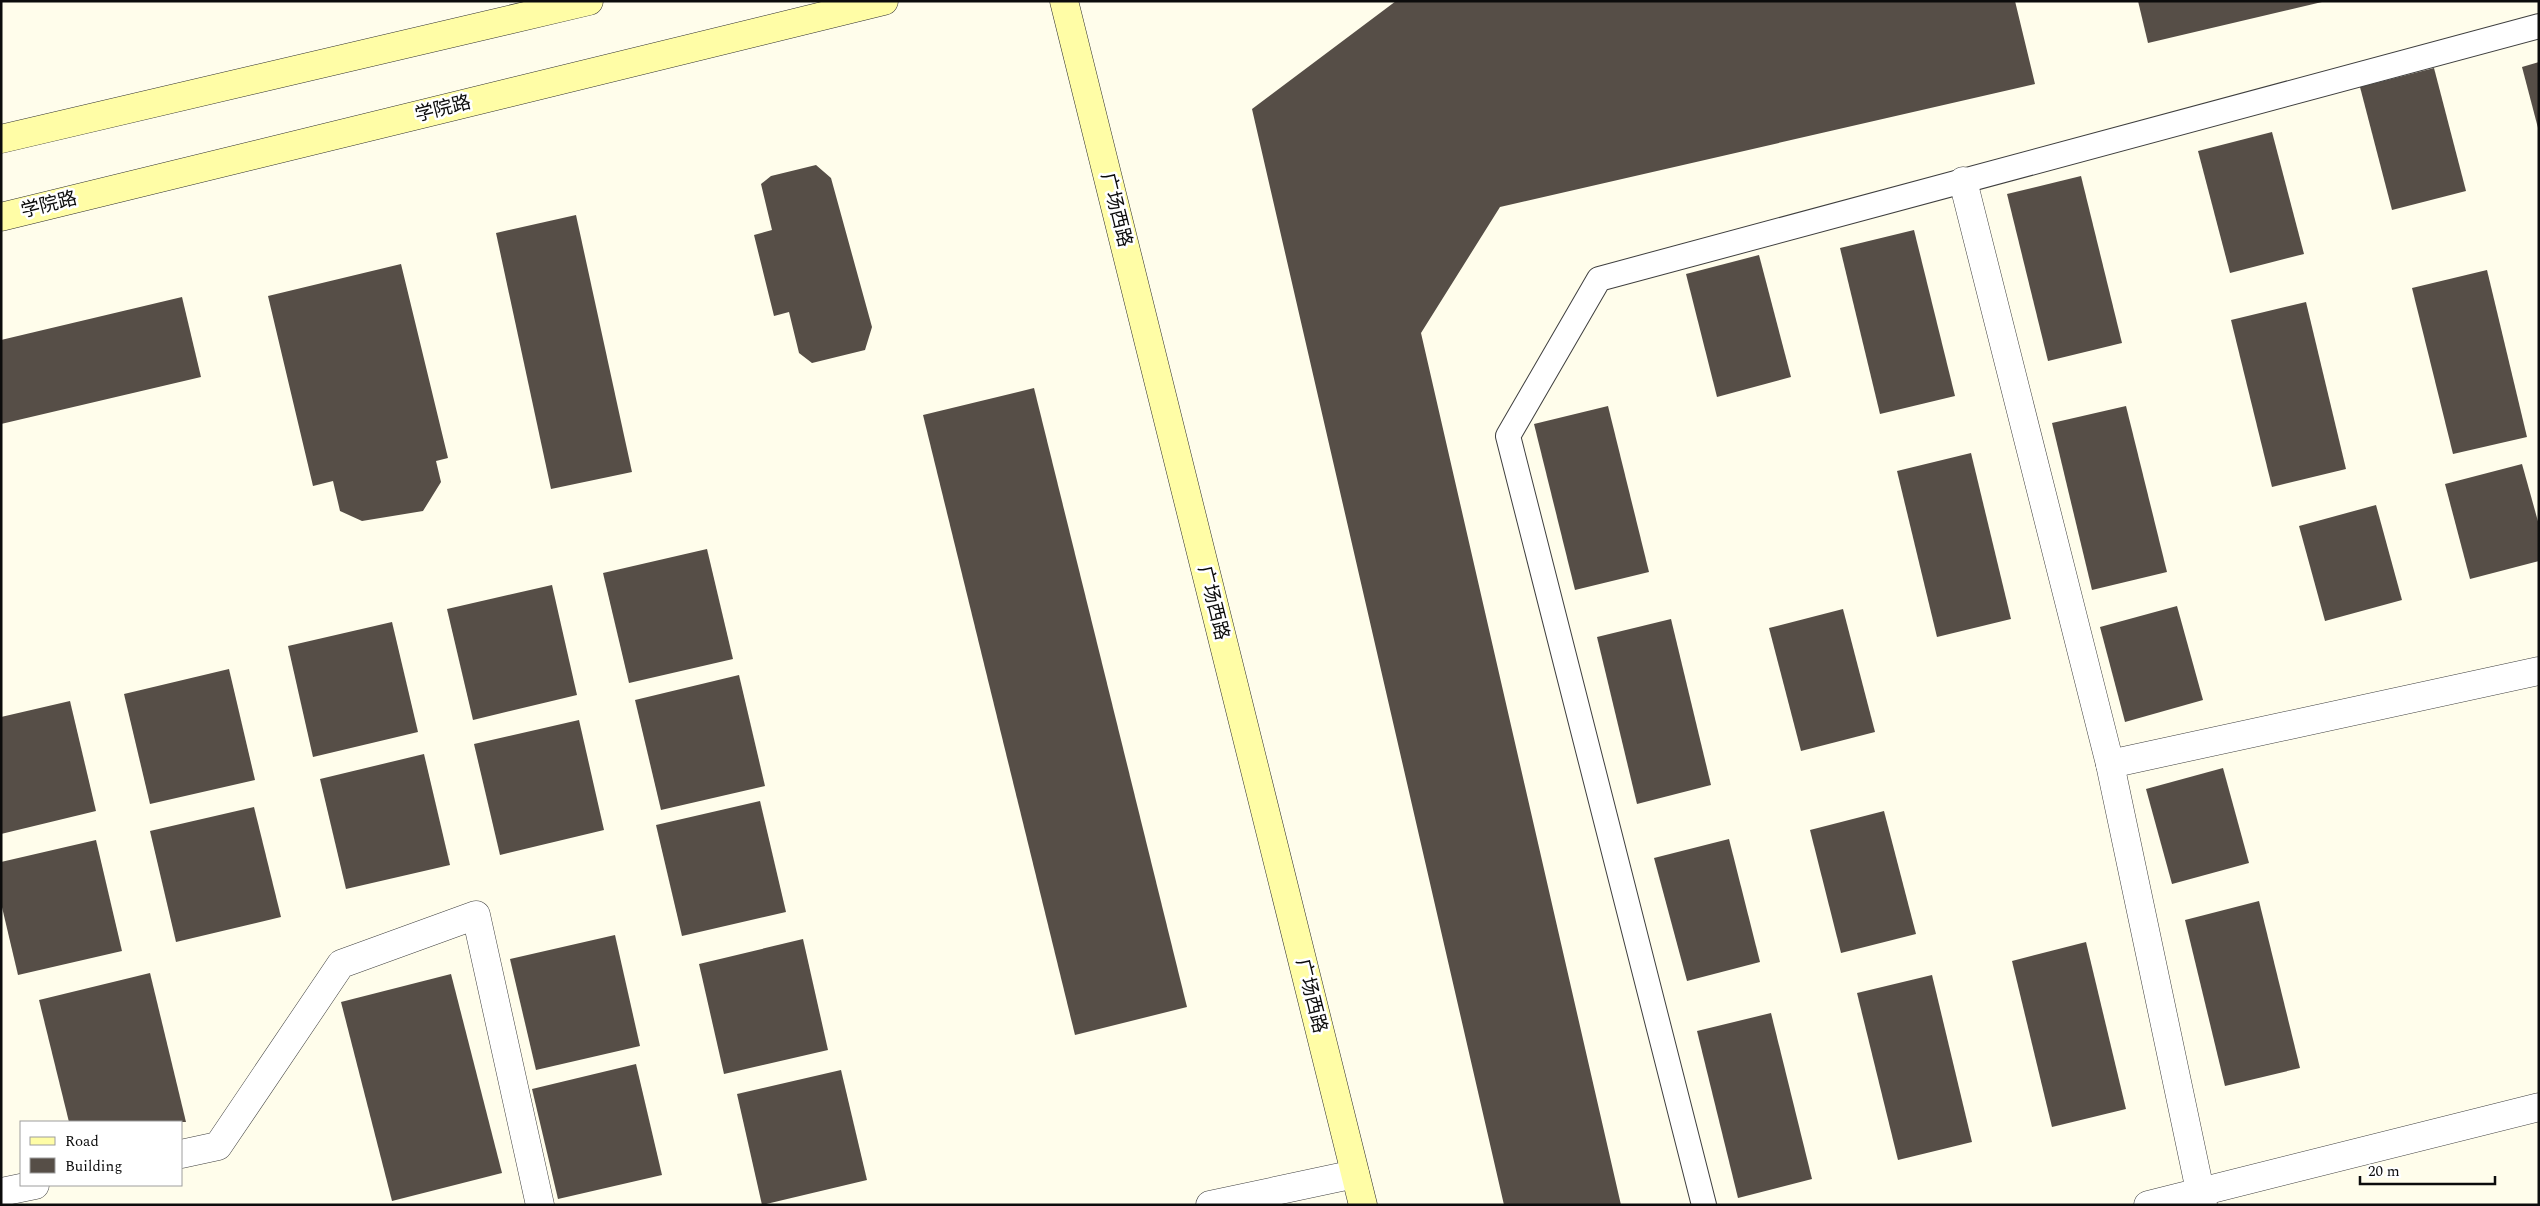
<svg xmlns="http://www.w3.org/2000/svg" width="2540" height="1206" font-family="Spectral,'Noto Sans SC',serif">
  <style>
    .building { fill: #564e47 }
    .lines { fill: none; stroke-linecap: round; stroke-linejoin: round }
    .service-casing { stroke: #3f3f3f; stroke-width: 26 }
    .minor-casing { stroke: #3f3f3f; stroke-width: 29 }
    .secondary-casing { stroke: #2e2e2e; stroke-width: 29 }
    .service { stroke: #fff; stroke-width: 24 }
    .minor { stroke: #fff; stroke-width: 28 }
    .secondary { stroke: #fffda6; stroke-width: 28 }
    .labels { text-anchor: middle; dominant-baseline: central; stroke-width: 5; stroke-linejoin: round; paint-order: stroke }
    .street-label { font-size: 19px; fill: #0c0c0c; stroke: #fff }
  </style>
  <rect width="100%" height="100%" fill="#fffdeb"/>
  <g class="building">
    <polygon points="1396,1 2015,1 2035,84 1500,207 1421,333 1621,1205 1504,1205 1252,109"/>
    <polygon points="2138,1 2322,1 2322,2 2148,43"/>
    <polygon points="2539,62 2539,128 2538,128 2522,67"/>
    <polygon points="2434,68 2466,191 2392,210 2360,87"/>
    <polygon points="2272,132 2304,254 2230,273 2198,151"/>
    <polygon points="816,165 831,178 872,327 865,350 812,363 799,353 789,312 774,316 754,235 772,230 761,184 771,176"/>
    <polygon points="2081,176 2122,343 2048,361 2007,194"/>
    <polygon points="576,215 632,472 551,489 496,233"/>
    <polygon points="1914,230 1955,396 1880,414 1840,248"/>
    <polygon points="1759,255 1791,377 1717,397 1686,274"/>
    <polygon points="401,264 448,458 436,461 441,482 423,511 362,521 340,511 333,481 313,486 268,296"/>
    <polygon points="2487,270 2527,437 2453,454 2412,288"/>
    <polygon points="182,297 201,377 1,424 1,340"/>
    <polygon points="2306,302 2346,469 2272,487 2231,320"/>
    <polygon points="1034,388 1187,1007 1075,1035 923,415"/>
    <polygon points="1608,406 1649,572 1575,590 1534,424"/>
    <polygon points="2126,406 2167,572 2092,590 2052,423"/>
    <polygon points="1971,453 2011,619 1937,637 1897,471"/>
    <polygon points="2522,464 2539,525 2539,561 2470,579 2445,484"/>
    <polygon points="2376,505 2402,600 2325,621 2299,526"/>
    <polygon points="707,549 733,659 629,683 603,573"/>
    <polygon points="552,585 577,695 473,720 447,609"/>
    <polygon points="2177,606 2203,700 2125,722 2100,627"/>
    <polygon points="1843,609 1875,732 1801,751 1769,628"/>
    <polygon points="1671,619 1711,785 1637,804 1597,637"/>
    <polygon points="392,622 418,732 313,757 288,646"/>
    <polygon points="229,669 255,780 150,804 124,694"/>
    <polygon points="739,675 765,786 661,810 635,700"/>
    <polygon points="70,701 96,811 1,834 1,717"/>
    <polygon points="579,720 604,830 500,855 474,744"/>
    <polygon points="424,754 450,865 346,889 320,779"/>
    <polygon points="2223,768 2249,863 2172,884 2146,789"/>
    <polygon points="760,801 786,912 682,936 656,825"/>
    <polygon points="254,807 281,917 176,942 150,831"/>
    <polygon points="1884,811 1916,934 1841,953 1810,830"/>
    <polygon points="1729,839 1760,962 1687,981 1654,858"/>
    <polygon points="96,840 122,951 18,975 1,903 1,862"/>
    <polygon points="2259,901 2300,1068 2225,1086 2185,920"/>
    <polygon points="615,935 640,1046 536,1070 510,959"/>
    <polygon points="803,939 828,1050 724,1074 699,964"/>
    <polygon points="2086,942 2126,1109 2052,1127 2012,961"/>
    <polygon points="150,973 186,1122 69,1122 39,1000"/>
    <polygon points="451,974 502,1173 392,1201 341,1002"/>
    <polygon points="1932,975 1972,1142 1898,1160 1857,993"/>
    <polygon points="1771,1013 1812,1179 1738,1198 1697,1031"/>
    <polygon points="636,1064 662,1175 558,1199 532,1089"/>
    <polygon points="841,1070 867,1180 762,1205 737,1094"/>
  </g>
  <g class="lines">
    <g class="service-casing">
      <polyline id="service" points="1704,1205 1508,436 1599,279 2539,26"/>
    </g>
    <g class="minor-casing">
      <g id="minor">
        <polyline points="1963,181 2110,764 2203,1205"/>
        <polyline points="2110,764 2539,671"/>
        <polyline points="181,1154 218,1146 341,964 476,915 540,1205"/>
        <polyline points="1,1192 35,1185"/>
        <polyline points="1210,1205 1355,1174"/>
        <polyline points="2148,1205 2539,1107"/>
      </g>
    </g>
    <g class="secondary-casing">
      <g id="secondary">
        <polyline points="1064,1 1363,1205"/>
        <polyline points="1,139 589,1"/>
        <polyline points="1,217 884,1"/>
      </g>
    </g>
    <use href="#service" class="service"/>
    <use href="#minor" class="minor"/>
    <use href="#secondary" class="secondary"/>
  </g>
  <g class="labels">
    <g class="street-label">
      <text transform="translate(443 109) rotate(-14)">学院路</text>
      <text transform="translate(49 205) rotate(-14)">学院路</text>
      <text transform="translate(1116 210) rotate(76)">广场西路</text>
      <text transform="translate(1213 603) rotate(76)">广场西路</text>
      <text transform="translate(1311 996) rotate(76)">广场西路</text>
    </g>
  </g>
  <rect width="2540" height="1206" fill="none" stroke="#0c0c0c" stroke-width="5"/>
  <rect x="20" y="1121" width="162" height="65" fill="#ffffff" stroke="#9e9e9e"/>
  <rect x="30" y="1137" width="25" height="8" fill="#fffda6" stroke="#9e9e9e"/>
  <text x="65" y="1146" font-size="15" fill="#0c0c0c">Road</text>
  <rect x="30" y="1158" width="25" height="15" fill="#564e47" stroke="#9e9e9e"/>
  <text x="65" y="1171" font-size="15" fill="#0c0c0c">Building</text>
  <path d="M2360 1176v8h135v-8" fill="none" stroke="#0c0c0c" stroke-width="2.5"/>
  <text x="2368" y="1176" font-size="15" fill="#0c0c0c" stroke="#ffffff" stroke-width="4" paint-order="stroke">20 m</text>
</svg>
